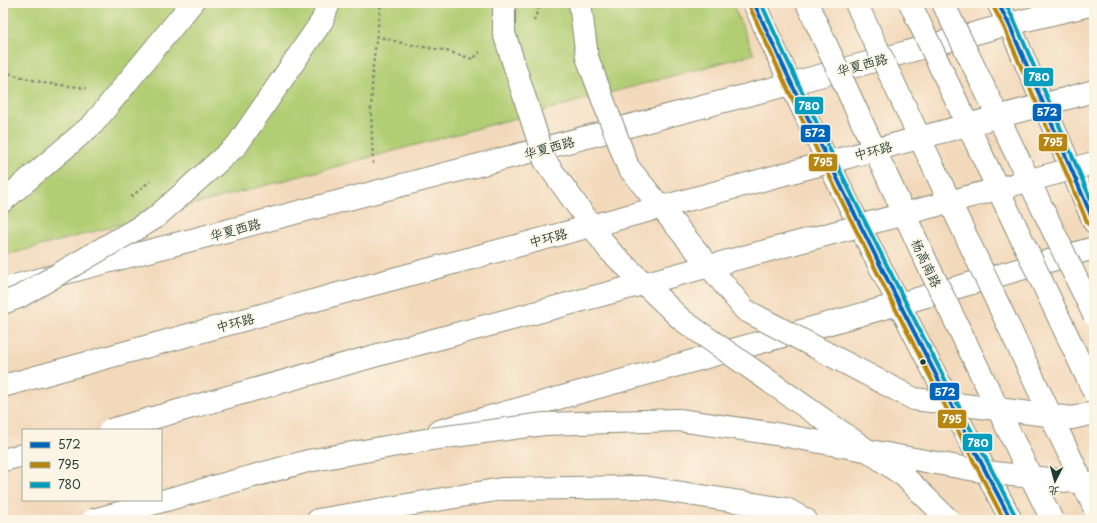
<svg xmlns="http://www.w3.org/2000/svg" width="1097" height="523" font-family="'Playpen Sans','LXGW WenKai TC',sans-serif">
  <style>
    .green { fill: #b2ce74; stroke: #688654 }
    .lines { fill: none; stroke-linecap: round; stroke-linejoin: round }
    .primary-casing { stroke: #898b78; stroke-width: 24 }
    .highway-casing { stroke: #898b78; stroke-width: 24 }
    .path { stroke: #898b78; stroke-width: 2.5; stroke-dasharray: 3 3; stroke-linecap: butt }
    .primary { stroke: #fff; stroke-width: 22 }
    .highway { stroke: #fff; stroke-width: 22 }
    .primary-bridge-casing { stroke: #898b78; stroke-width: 24; stroke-linecap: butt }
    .highway-bridge-casing { stroke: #898b78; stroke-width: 24; stroke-linecap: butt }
    .primary-bridge { stroke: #fff; stroke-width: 22 }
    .highway-bridge { stroke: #fff; stroke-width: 22 }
    .bus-1-casing { stroke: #fcf5e5; stroke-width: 7 }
    .bus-2-casing { stroke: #fcf5e5; stroke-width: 7 }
    .bus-3-casing { stroke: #fcf5e5; stroke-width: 7 }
    .bus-1 { stroke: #0065bd; stroke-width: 4 }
    .bus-2 { stroke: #b68610; stroke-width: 4 }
    .bus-3 { stroke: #039ebf; stroke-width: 4 }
    .bus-dot { fill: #1f3d34; stroke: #fcf5e5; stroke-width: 1.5 }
    .labels { text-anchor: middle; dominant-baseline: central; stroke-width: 4; stroke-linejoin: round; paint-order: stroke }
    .street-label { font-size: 13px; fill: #1f3d34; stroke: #fcf5e5 }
    .line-badge { stroke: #fcf5e5; stroke-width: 1.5 }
    .badge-label { font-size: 11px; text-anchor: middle; font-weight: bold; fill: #fff }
  </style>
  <rect width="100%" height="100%" fill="#fcf5e5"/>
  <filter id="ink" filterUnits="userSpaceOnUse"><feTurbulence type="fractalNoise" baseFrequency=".025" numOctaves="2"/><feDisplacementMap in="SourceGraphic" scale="8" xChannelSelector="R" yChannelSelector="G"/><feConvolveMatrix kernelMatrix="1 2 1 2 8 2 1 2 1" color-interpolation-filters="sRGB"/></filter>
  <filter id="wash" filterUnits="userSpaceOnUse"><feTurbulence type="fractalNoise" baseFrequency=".012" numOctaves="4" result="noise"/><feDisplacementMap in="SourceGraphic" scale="16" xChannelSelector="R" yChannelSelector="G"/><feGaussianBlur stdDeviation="0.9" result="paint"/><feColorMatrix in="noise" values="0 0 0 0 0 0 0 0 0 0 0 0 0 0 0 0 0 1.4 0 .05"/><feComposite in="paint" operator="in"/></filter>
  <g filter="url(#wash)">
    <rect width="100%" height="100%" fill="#f3d9bb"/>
    <polygon class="green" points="3,3 732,3 754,54 3,256"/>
  </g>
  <g filter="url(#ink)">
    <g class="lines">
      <g class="primary-casing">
        <g id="primary">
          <path d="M 754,3 C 832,179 922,349 1011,520"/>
          <polyline points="998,3 1009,24 1094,222"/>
          <polyline points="3,289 790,84 1009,24 1094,4"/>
          <polyline points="439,431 899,304 1094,248"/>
        </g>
      </g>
      <g class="highway-casing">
        <g id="highway">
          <polyline points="322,21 329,3"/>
          <polyline points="3,201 93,124 192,3"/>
          <polyline points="3,460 23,455"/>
          <polyline points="318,520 502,489 643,487 786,509 806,520"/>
        </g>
      </g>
      <g class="path">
        <polyline points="534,21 540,3"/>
        <polyline points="376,36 406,44 443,50 473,59 480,52"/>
        <polyline points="3,72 44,83 86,88"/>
        <polyline points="373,164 371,109 373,66 381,3"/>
        <polyline points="131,197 150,181"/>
      </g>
      <use href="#primary" class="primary"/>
      <use href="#highway" class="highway"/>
      <g class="primary-bridge-casing">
        <g id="primary-bridge">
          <polyline points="807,3 927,263 1052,520"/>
          <polyline points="943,3 1094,315"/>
        </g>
      </g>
      <g class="highway-bridge-casing">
        <g id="highway-bridge">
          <polyline points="504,3 504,33 545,161 609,250 682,320 904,476 949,520"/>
          <polyline points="580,3 587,57 628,167 745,310 914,399 1072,418 1094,413"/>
          <polyline points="856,3 1094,507"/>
          <polyline points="910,3 1094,392"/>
          <polyline points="3,303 19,297 155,218 237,145 322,21"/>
          <polyline points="3,386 356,289 1094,91"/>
          <polyline points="110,430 385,353 1094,163"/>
          <polyline points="93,520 308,461 431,439 544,424 679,420 776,434 986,472 1094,484"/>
        </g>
      </g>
      <use href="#primary-bridge" class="primary-bridge"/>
      <use href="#highway-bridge" class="highway-bridge"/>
      <g class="bus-1-casing">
        <g id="bus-1">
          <path d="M 754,3 C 834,178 922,349 1011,520"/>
          <polyline points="998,3 1009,24 1094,222"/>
        </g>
      </g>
      <g class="bus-2-casing">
        <g id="bus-2">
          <path d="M 749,5 C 828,180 916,350 1004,520"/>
          <polyline points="993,6 1004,27 1088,224"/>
        </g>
      </g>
      <g class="bus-3-casing">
        <g id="bus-3">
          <path d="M 761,3 C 840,178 928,347 1016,517"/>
          <polyline points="1005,3 1015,22 1094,207"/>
        </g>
      </g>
      <use href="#bus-1" class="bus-1"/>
      <use href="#bus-2" class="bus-2"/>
      <use href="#bus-3" class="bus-3"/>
    </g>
  </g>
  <circle class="bus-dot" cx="923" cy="362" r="3.5"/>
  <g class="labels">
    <g class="street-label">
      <text transform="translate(862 64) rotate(-15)">华夏西路</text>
      <text transform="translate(549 147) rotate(-15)">华夏西路</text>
      <text transform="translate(873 150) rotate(-15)">中环路</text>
      <text transform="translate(235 229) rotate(-15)">华夏西路</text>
      <text transform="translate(548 237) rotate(-15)">中环路</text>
      <text transform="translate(927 263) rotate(65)">杨高南路</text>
      <text transform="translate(235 322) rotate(-15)">中环路</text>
    </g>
  </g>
  <g class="line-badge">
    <rect x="1023" y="67" width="31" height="20" rx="4" fill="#039ebf"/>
    <rect x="794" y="96" width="30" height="19" rx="4" fill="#039ebf"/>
    <rect x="1032" y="103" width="30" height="19" rx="4" fill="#0065bd"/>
    <rect x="800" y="124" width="31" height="19" rx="4" fill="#0065bd"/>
    <rect x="1038" y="133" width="30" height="19" rx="4" fill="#b68610"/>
    <rect x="808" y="153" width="30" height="19" rx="4" fill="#b68610"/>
    <rect x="929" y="382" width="31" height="19" rx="4" fill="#0065bd"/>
    <rect x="937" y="409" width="30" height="20" rx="4" fill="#b68610"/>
    <rect x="962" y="433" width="31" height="19" rx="4" fill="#039ebf"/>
  </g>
  <g class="badge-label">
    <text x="1039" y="81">780</text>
    <text x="809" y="110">780</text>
    <text x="1047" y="116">572</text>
    <text x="815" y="137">572</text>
    <text x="1053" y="146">795</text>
    <text x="823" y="166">795</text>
    <text x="945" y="396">572</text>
    <text x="952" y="423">795</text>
    <text x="978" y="447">780</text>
  </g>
  <rect width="1097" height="523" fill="none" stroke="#fcf5e5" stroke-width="16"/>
  <rect x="22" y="429" width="140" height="72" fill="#fcf5e5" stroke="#a4ab9e"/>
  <rect x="30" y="442" width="20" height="6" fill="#0065bd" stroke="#a4ab9e"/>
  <text x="58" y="449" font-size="12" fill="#1f3d34">572</text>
  <rect x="30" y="462" width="20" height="6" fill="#b68610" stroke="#a4ab9e"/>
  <text x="58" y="469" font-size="12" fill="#1f3d34">795</text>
  <rect x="30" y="482" width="20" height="6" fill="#039ebf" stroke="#a4ab9e"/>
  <text x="58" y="489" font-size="12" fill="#1f3d34">780</text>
  <g transform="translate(1055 481) rotate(186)" stroke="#fcf5e5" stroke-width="3" paint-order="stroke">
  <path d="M0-3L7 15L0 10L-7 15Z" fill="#1f3d34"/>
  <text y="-6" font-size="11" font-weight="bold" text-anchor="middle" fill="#1f3d34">北</text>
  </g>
</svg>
